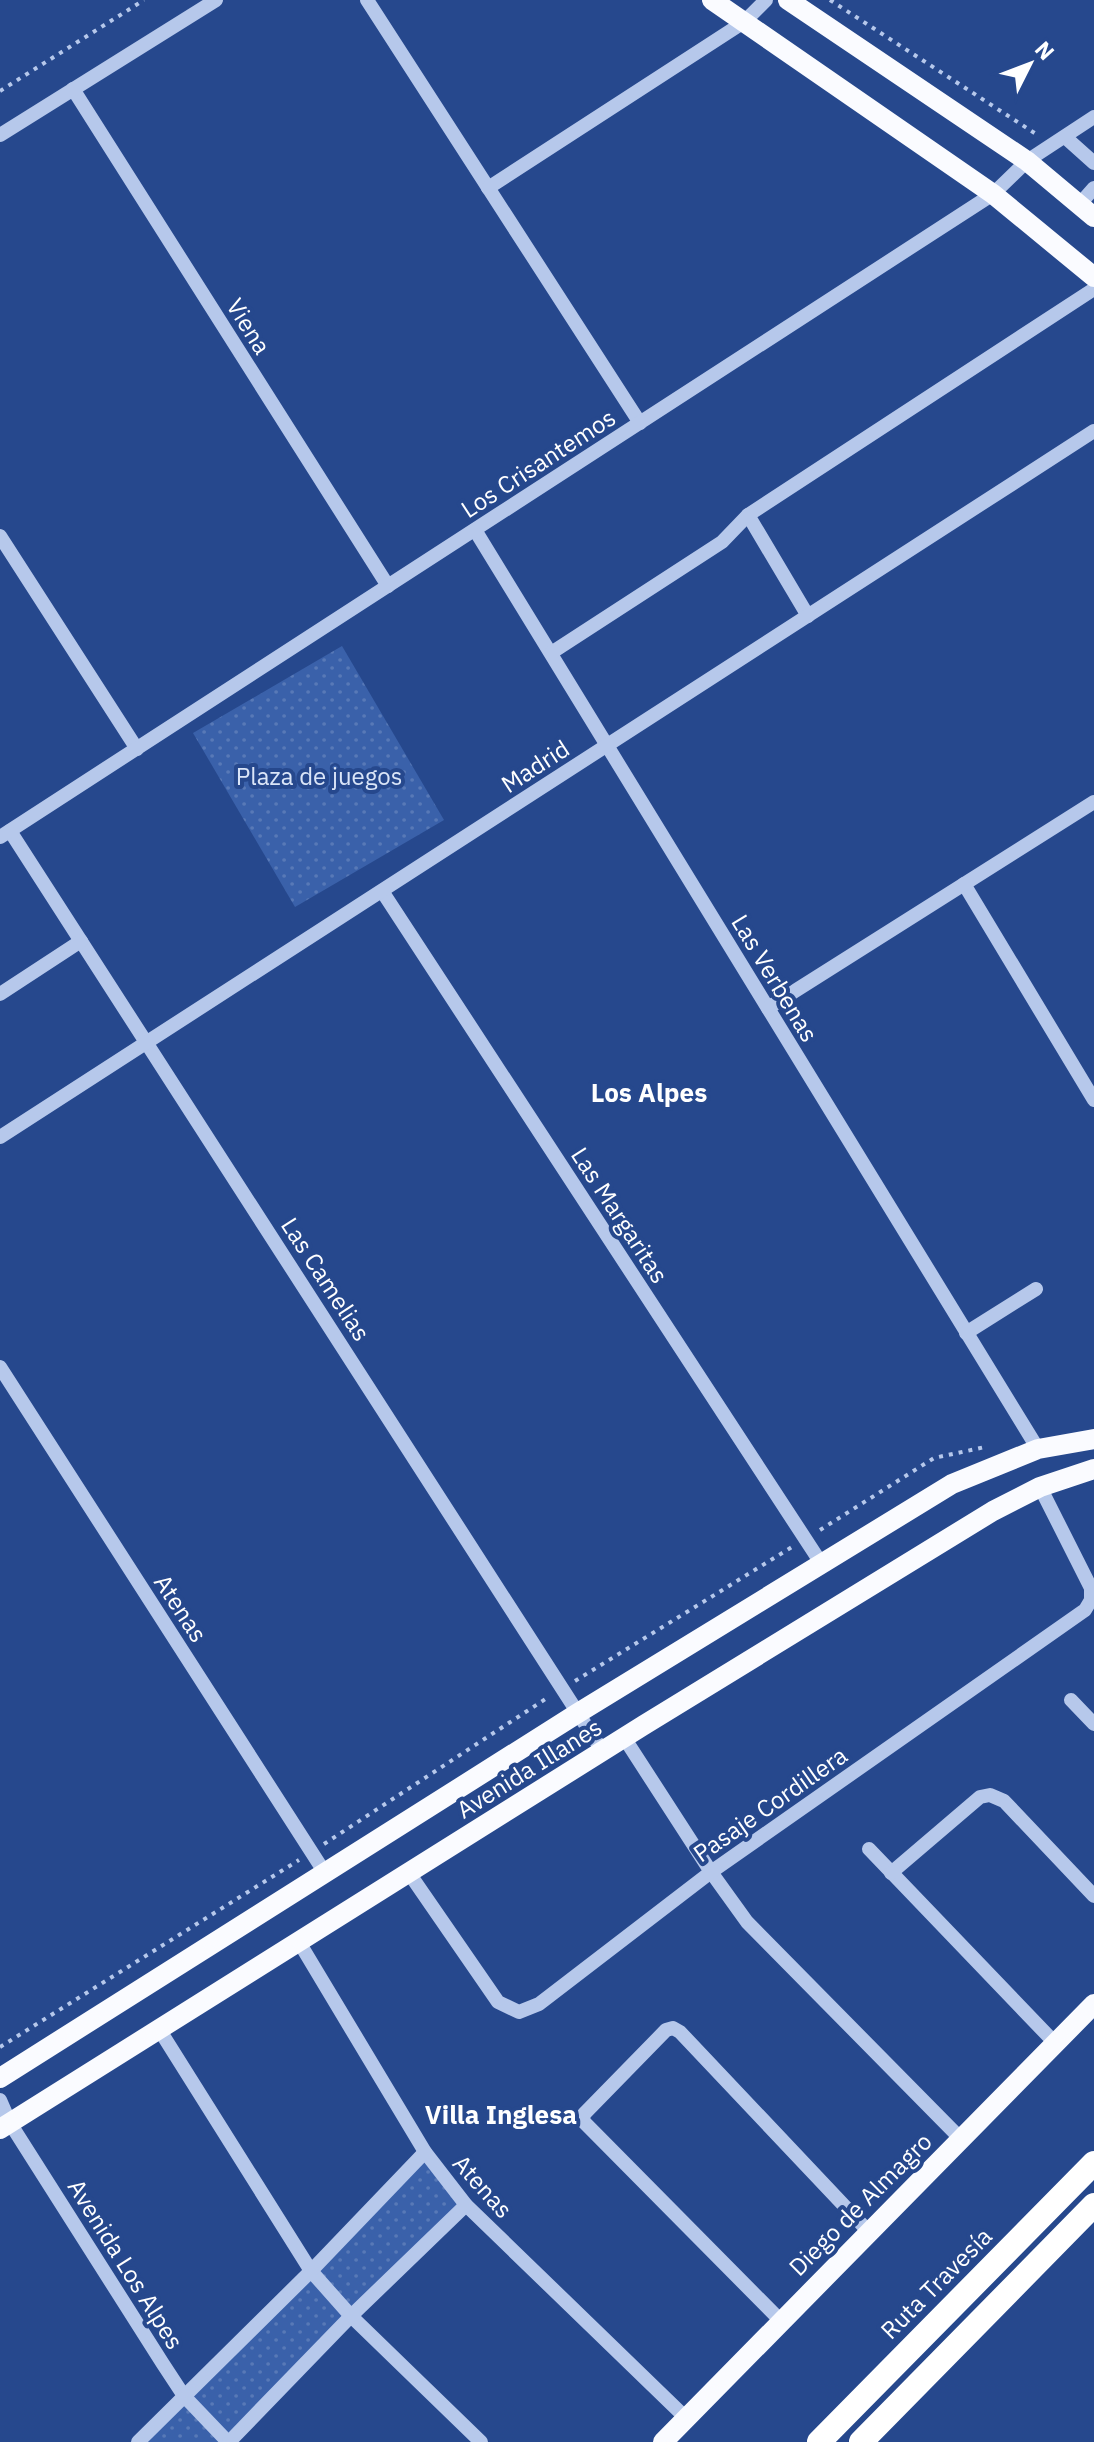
<svg xmlns="http://www.w3.org/2000/svg" width="1094" height="2442" font-family="'IBM Plex Sans',sans-serif">
  <style>
    .park { fill: url(#park-dots) }
    .lines { fill: none; stroke-linecap: round; stroke-linejoin: round }
    .path { stroke: #b6c8eb; stroke-width: 4; stroke-dasharray: 4 6; stroke-linecap: butt }
    .minor { stroke: #b6c8eb; stroke-width: 14 }
    .major { stroke: #fafbff; stroke-width: 20 }
    .highway { stroke: #fff; stroke-width: 24 }
    .labels { text-anchor: middle; dominant-baseline: central; stroke-width: 8; stroke-linejoin: round; paint-order: stroke }
    .street-label { font-size: 24px; fill: #fff; stroke: #26488d }
    .park-label { font-size: 24px; fill: #dae5f8; stroke: #26488d }
    .neighbourhood-label { font-size: 26px; font-weight: bold; fill: #fff; stroke: #26488d }
  </style>
  <defs>
    <pattern id="park-dots" width="8" height="8" patternUnits="userSpaceOnUse" patternTransform="scale(2)"><rect width="8" height="8" fill="#3a61aa"/><path d="M2 2h.1M6 6h.1" fill="none" stroke="#5879b7" stroke-width="1.8" stroke-linecap="round"/></pattern>
  </defs>
  <rect width="100%" height="100%" fill="#26488d"/>
  <g class="park">
    <polygon points="342,646 444,820 295,907 193,733"/>
    <polygon points="425,2160 459,2204 222,2442 144,2442"/>
  </g>
  <g class="lines">
    <g class="path">
      <polyline points="830,0 1036,134"/>
      <polyline points="0,91 144,0"/>
      <polyline points="820,1530 934,1458 985,1447"/>
      <polyline points="575,1681 792,1547"/>
      <polyline points="324,1844 547,1698"/>
      <polyline points="0,2047 299,1860"/>
    </g>
    <g class="minor">
      <polyline points="367,0 640,423"/>
      <polyline points="73,89 388,586"/>
      <polyline points="0,135 216,0"/>
      <polyline points="1065,137 1094,163"/>
      <polyline points="488,188 744,22 766,0"/>
      <polyline points="1079,205 1094,188"/>
      <polyline points="748,515 808,616"/>
      <polyline points="475,530 1038,1449"/>
      <polyline points="0,536 137,749"/>
      <polyline points="551,653 722,542 748,515 1094,289"/>
      <polyline points="10,831 603,1752"/>
      <polyline points="0,837 993,194 1027,161 1094,117"/>
      <polyline points="964,884 1094,1100"/>
      <polyline points="382,891 821,1563"/>
      <polyline points="0,994 81,941"/>
      <polyline points="768,1008 1094,802"/>
      <polyline points="0,1137 1094,431"/>
      <polyline points="966,1333 1036,1289"/>
      <polyline points="0,1367 325,1873"/>
      <polyline points="1071,1700 1094,1724"/>
      <polyline points="625,1739 711,1872 747,1922 961,2139"/>
      <polyline points="869,1849 1055,2043"/>
      <polyline points="409,1873 498,2002 519,2012 539,2004 711,1872 1085,1610 1091,1600 1091,1588 1040,1487"/>
      <polyline points="891,1873 980,1797 990,1795 1004,1801 1094,1896"/>
      <polyline points="299,1942 425,2152 466,2205 687,2419"/>
      <polyline points="159,2029 311,2271 351,2316 481,2442"/>
      <polyline points="0,2100 10,2123 163,2364 184,2396 228,2442"/>
      <polyline points="781,2321 583,2121 584,2114 666,2030 673,2028 680,2032 869,2232"/>
      <polyline points="138,2442 311,2271 425,2152"/>
      <polyline points="229,2442 351,2316 466,2205"/>
    </g>
    <g class="major">
      <polyline points="712,0 993,194 1094,277"/>
      <polyline points="788,0 1027,161 1094,217"/>
      <polyline points="0,2078 578,1713 952,1484 1038,1449 1094,1439"/>
      <polyline points="0,2129 644,1725 993,1511 1040,1487 1094,1469"/>
      <polyline points="663,2442 1094,2004"/>
    </g>
    <g class="highway">
      <polyline points="819,2442 1094,2163"/>
      <polyline points="861,2442 1094,2205"/>
    </g>
  </g>
  <g class="labels">
    <g class="street-label">
      <text transform="translate(249 326) rotate(58)">Viena</text>
      <text transform="translate(538 463) rotate(-33)">Los Crisantemos</text>
      <text transform="translate(535 766) rotate(-33)">Madrid</text>
      <text transform="translate(775 978) rotate(59)">Las Verbenas</text>
      <text transform="translate(620 1215) rotate(57)">Las Margaritas</text>
      <text transform="translate(326 1279) rotate(57)">Las Camelias</text>
      <text transform="translate(181 1608) rotate(57)">Atenas</text>
      <text transform="translate(529 1768) rotate(-32)">Avenida Illanes</text>
      <text transform="translate(770 1804) rotate(-35)">Pasaje Cordillera</text>
      <text transform="translate(483 2186) rotate(48)">Atenas</text>
      <text transform="translate(860 2204) rotate(-45)">Diego de Almagro</text>
      <text transform="translate(126 2264) rotate(58)">Avenida Los Alpes</text>
      <text transform="translate(936 2283) rotate(-45)">Ruta Travesía</text>
    </g>
    <g class="park-label">
      <text x="319" y="776">Plaza de juegos</text>
    </g>
    <g class="neighbourhood-label">
      <text x="649" y="1092">Los Alpes</text>
      <text x="501" y="2114">Villa Inglesa</text>
    </g>
  </g>
  <g transform="translate(1030 64) rotate(48)" stroke="#26488d" stroke-width="6" paint-order="stroke">
  <path d="M0-6L14 30L0 20L-14 30Z" fill="#ffffff"/>
  <text y="-12" font-size="22" font-weight="bold" text-anchor="middle" fill="#ffffff">N</text>
  </g>
</svg>
